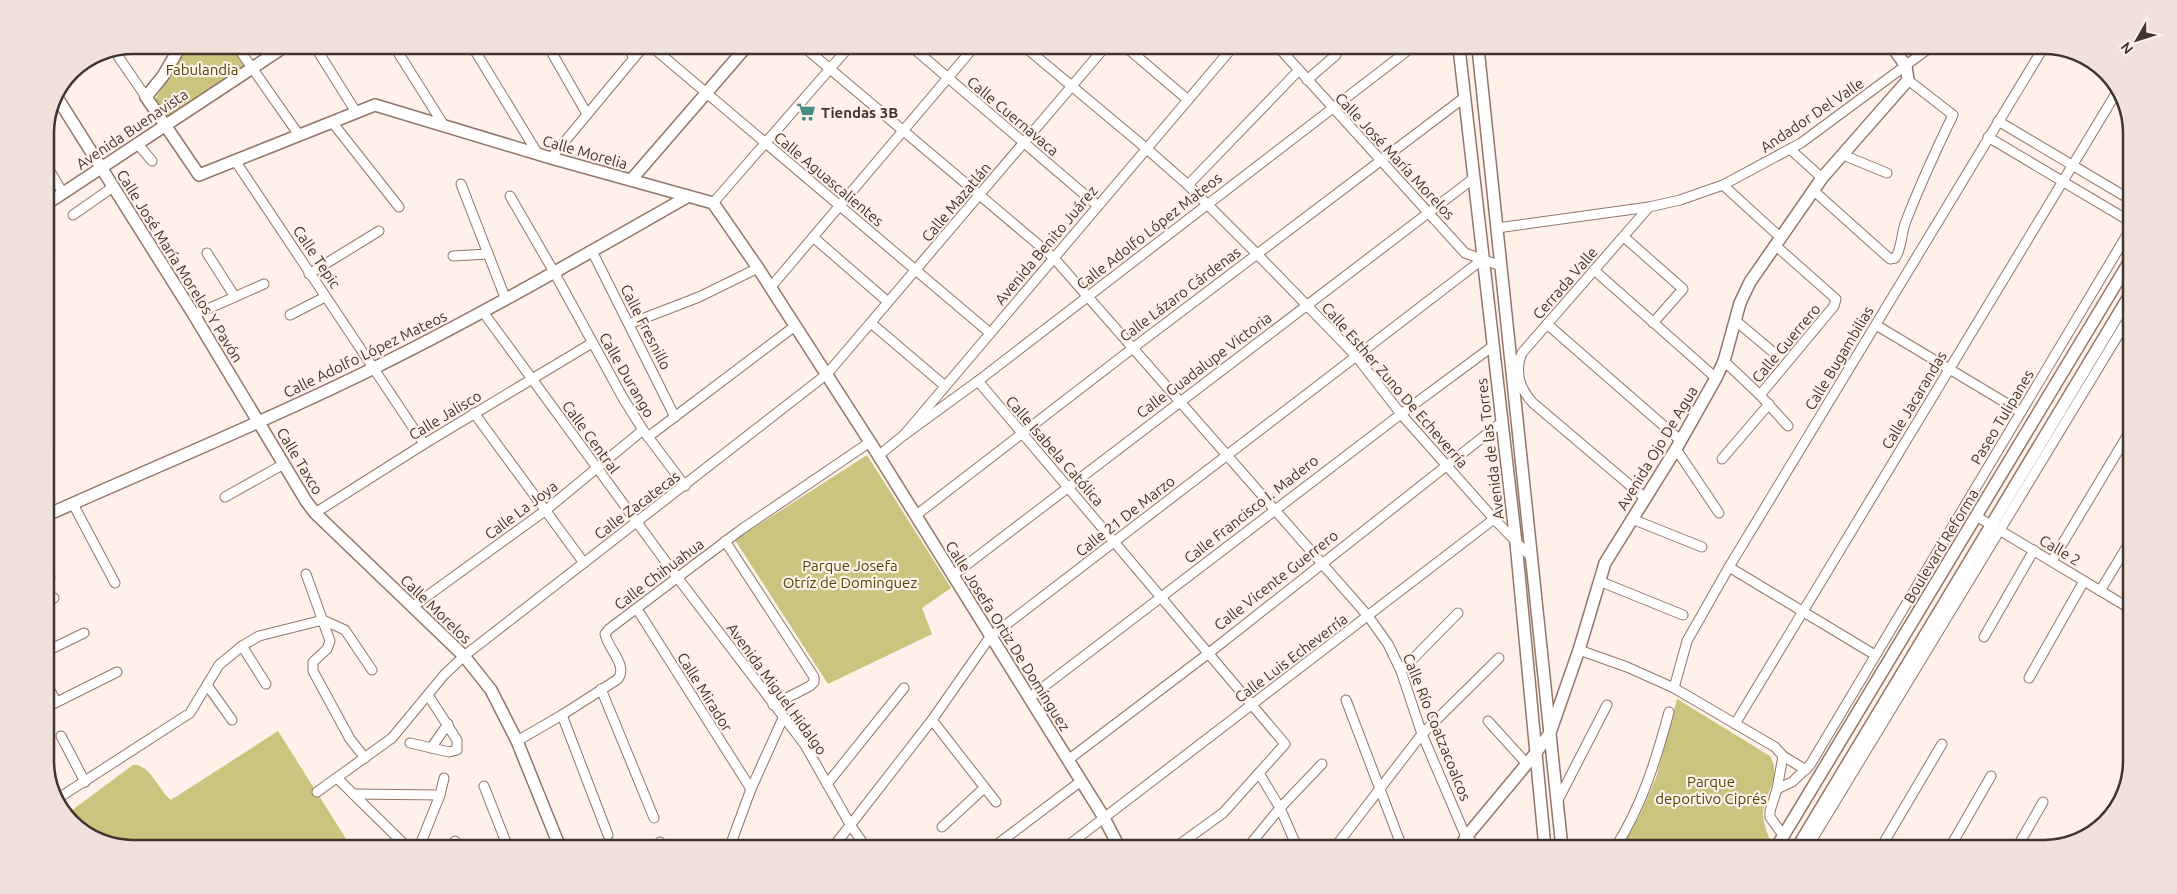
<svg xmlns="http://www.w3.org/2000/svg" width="2177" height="894" font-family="Ubuntu,sans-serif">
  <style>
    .green { fill: #c9c47e }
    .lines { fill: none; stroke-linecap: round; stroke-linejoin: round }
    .street-casing { stroke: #937667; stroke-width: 11 }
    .secondary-casing { stroke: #937667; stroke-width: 14 }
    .street { stroke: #fff; stroke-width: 9 }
    .secondary { stroke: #fff; stroke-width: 11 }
    .labels { text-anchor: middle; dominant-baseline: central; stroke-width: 4.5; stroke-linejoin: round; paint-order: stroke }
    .park-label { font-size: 15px; fill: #4d4809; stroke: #fef1ea }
    .poi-label { font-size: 15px; font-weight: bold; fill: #40342d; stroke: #fef1ea; text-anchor: start }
    .street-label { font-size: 15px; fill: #40342d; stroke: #fef1ea }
    .rim { fill: none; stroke: #40342d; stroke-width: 2.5 }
  </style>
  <rect width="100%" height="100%" fill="#fef1ea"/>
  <g class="green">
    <polygon points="188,45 230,45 245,68 166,121 153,103"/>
    <polygon points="867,455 951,588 922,608 932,634 828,684 735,540"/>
    <path d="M 1677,699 L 1770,756 C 1783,779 1763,793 1763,815 C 1764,825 1767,833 1771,842 L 1768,848 L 1621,848 L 1639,817 L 1656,778 Z"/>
    <path d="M 278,731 L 350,845 L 104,844 L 64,816 L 133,765 C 151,764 158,790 171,800 Z"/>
  </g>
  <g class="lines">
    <g class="street-casing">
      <g id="street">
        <polyline points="236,45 299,135"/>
        <polyline points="314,45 356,112"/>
        <polyline points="394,46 443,124"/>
        <polyline points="472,46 538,154"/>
        <polyline points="548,46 587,114"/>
        <polyline points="627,46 634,58"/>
        <polyline points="651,46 990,333"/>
        <polyline points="804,47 1053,257 1368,616 1388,644 1401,671 1422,734 1466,837 1479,848"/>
        <polyline points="912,47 1098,206"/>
        <polyline points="1025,47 1147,149 1188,185 1257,254 1356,356 1401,414 1494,519 1532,558"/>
        <polyline points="1126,47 1188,100"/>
        <polyline points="1279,48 1465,253 1501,266"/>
        <polyline points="113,49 146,97"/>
        <polyline points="1307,80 1336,55 1337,48"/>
        <polyline points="1998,121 2131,200"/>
        <polyline points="332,122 399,207"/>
        <polyline points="1988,137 2131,222"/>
        <polyline points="137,143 152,161"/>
        <polyline points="1790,149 1822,178"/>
        <polyline points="1843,155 1887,173"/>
        <polyline points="551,158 644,46"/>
        <polyline points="236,162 424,444"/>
        <polyline points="45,163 63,193"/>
        <polyline points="461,184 506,300"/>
        <polyline points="1188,185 1299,70"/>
        <polyline points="1723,185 1781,238"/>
        <path d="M 1814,191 L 1890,259 L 1895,258 C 1902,249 1901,233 1906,221 C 1920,185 1936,150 1953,115 L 1908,80"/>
        <polyline points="510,196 554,272 623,398 643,430 685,486"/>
        <polyline points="713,203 849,47"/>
        <polyline points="73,215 113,187"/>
        <polyline points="1497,228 1649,207 1680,200 1723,185 1801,143 1928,49"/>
        <polyline points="813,237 888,302"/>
        <polyline points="1624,237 1683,289 1653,323"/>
        <polyline points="592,251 675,417"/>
        <polyline points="207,253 235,297"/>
        <polyline points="453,256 488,254"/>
        <polyline points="1594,270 1716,378"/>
        <polyline points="309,274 379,231"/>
        <polyline points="770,288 974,47"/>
        <polyline points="483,312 677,577 805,745 851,826 865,846"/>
        <polyline points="194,315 264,284"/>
        <polyline points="290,315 325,297"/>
        <polyline points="1736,321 1773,352"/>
        <polyline points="871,323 945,386"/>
        <polyline points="629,324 699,297 758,268"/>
        <polyline points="1547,324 1680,440"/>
        <polyline points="1876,325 2021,412"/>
        <polyline points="1724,361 1760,395 1788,426"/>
        <polyline points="978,381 1285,744 1223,813 1176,847"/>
        <polyline points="1760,395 1834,306 1836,299 1776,246"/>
        <polyline points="474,413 584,563"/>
        <polyline points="904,435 978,381 1411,48"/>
        <polyline points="648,437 795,326"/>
        <polyline points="1676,449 1719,513"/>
        <polyline points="878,456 904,435 1232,48"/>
        <polyline points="1722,459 1769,404"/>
        <polyline points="225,497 284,464"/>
        <path d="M 1645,498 L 1533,403 C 1520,389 1514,372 1522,353 L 1649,207"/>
        <polyline points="73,504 115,583"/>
        <polyline points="315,513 424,444 592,343"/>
        <polyline points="915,516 1133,348 1465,97"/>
        <polyline points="1976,516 2129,608"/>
        <polyline points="1632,519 1702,547"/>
        <polyline points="725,541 814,677 814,682 810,686 773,705"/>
        <polyline points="2052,561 2130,431"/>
        <polyline points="1729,567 1875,655"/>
        <polyline points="306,574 330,641 327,649 313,662 313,671 350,739 365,758"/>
        <polyline points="952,576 1474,178"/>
        <polyline points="45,580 50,577"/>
        <polyline points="1599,581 1683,615"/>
        <polyline points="2100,591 2129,543"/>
        <polyline points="45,602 54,598"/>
        <polyline points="412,607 546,510 643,430"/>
        <polyline points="637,609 751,789"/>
        <polyline points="1984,637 2034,550"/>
        <polyline points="242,646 266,684"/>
        <polyline points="1579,650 1627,667 1674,688 1775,747 1783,756 1806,770"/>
        <polyline points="45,652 84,633"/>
        <polyline points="1401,671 1458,613"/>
        <polyline points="2029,678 2084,581"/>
        <polyline points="45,680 56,702"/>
        <polyline points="207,685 232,720"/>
        <polyline points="1674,688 1687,641 1729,567 2042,50"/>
        <polyline points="601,689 654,818"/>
        <polyline points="1029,698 1401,414 1493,346"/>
        <polyline points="1346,700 1402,847"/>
        <polyline points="45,708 117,672"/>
        <polyline points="562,715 608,835"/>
        <polyline points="932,720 996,802"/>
        <polyline points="1488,721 1527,764"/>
        <polyline points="1735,724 2118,90"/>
        <polyline points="61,736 85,782"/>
        <path d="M 517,741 L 562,715 L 618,679 C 628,665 608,649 605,634 L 609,629 L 742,529 L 870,442"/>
        <polyline points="410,743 449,752 457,750 457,740 428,695"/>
        <polyline points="431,748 448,724"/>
        <polyline points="1783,756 1777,789 1770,811 1770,817 1783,835"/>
        <polyline points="1068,760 1209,653 1502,422"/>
        <polyline points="1259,773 1280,808 1297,847"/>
        <polyline points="338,779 405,845"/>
        <polyline points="827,784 904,688"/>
        <polyline points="484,786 507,845"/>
        <polyline points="1777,789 1792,782 1810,765 2131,228"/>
        <polyline points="317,792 392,738 444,675 464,656 827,374 1105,47"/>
        <polyline points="353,794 440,795"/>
        <polyline points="57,799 190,713 219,665 242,646 259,636 323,620 345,630 372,670"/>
        <polyline points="1557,802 1607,705"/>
        <polyline points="2115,806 2127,786"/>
        <polyline points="942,827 984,788"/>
        <polyline points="455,841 456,845"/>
        <polyline points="660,842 662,846"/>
        <polyline points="420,845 440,795 444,778"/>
        <polyline points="730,846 751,789 783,718"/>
        <polyline points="834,846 932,720 990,637 1483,259"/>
        <polyline points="995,846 1081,781"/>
        <polyline points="1066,847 1494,519"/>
        <polyline points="1248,847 1280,808 1322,764"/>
        <polyline points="1335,847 1422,734 1499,658"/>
        <path d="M 1615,848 C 1642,806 1656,760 1669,712"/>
        <polyline points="1807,848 2131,314"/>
        <polyline points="1880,849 1942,744"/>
        <polyline points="1949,849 1991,776"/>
        <polyline points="2016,849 2043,802"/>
      </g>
    </g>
    <g class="secondary-casing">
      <g id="secondary">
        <polyline points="181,45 163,76 146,97 199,175 375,105 551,158 713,203 758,268 870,442 1103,816 1119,847"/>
        <polyline points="1459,48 1516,543 1545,848"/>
        <polyline points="1478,48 1562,848"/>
        <polyline points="58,99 194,315 306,501 315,513 464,656 491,690 517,741 559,845"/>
        <polyline points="631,180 747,46"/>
        <polyline points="45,205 287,45"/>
        <path d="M 45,516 C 154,467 265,422 372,369 C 480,316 583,256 687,197"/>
        <polyline points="1460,848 1466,837 1535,754 1550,733 1579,650 1605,563 1676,449 1716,378 1724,361 1740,303 1750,282 1822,178 1908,80 1906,66 1894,49"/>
        <polyline points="1776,848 2131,259"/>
        <polyline points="1797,848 2131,293"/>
      </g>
    </g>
    <use href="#street" class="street"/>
    <use href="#secondary" class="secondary"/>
  </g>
  <defs>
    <g id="supermarket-bare" transform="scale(1.5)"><path d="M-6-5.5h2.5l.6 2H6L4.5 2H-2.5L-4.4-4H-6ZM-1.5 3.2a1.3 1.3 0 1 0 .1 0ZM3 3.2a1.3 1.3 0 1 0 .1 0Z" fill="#468c87" stroke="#fef1ea" stroke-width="2.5" paint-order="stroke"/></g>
  </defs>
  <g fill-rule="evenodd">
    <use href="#supermarket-bare" x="806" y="112"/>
  </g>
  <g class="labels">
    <g class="park-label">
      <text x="202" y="69">Fabulandia</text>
      <text x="850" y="565">Parque Josefa<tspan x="850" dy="17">Otríz de Dominguez</tspan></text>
      <text x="1711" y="781">Parque<tspan x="1711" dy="17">deportivo Ciprés</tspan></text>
    </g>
    <g class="poi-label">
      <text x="821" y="112">Tiendas 3B</text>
    </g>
    <g class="street-label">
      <text transform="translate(1812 115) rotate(-34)">Andador Del Valle</text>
      <text transform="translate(1013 116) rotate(40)">Calle Cuernavaca</text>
      <text transform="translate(132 129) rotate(-34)">Avenida Buenavista</text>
      <text transform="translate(585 152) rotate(16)">Calle Morelia</text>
      <text transform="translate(1395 156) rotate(47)">Calle José María Morelos</text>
      <text transform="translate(829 179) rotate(40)">Calle Aguascalientes</text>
      <text transform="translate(956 202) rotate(-50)">Calle Mazatlán</text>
      <text transform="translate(1149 231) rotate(-38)">Calle Adolfo López Mateos</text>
      <text transform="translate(1046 245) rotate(-50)">Avenida Benito Juárez</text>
      <text transform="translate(317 257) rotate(56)">Calle Tepic</text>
      <text transform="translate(180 266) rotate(58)">Calle José María Morelos Y Pavón</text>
      <text transform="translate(1565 283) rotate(-49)">Cerrada Valle</text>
      <text transform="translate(1180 294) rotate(-37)">Calle Lázaro Cárdenas</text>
      <text transform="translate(646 327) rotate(63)">Calle Fresnillo</text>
      <text transform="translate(1786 343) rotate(-50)">Calle Guerrero</text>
      <text transform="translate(365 354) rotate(-26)">Calle Adolfo López Mateos</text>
      <text transform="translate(1839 358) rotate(-59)">Calle Bugambilias</text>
      <text transform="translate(1204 365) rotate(-37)">Calle Guadalupe Victoria</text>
      <text transform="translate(627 375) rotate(60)">Calle Durango</text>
      <text transform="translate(1395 385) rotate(49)">Calle Esther Zuno De Echeverría</text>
      <text transform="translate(1914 400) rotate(-59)">Calle Jacarandas</text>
      <text transform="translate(445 415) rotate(-31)">Calle Jalisco</text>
      <text transform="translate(2002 417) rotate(-59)">Paseo Tulipanes</text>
      <text transform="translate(591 437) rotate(54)">Calle Central</text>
      <text transform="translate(1657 448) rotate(-59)">Avenida Ojo De Agua</text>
      <text transform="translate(1490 449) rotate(-97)">Avenida de las Torres</text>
      <text transform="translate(1055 451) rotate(49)">Calle Isabela Católica</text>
      <text transform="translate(300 461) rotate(59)">Calle Taxco</text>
      <text transform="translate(637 505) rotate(-37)">Calle Zacatecas</text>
      <text transform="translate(1251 509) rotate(-38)">Calle Francisco I. Madero</text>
      <text transform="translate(521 510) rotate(-37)">Calle La Joya</text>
      <text transform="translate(1125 516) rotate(-38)">Calle 21 De Marzo</text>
      <text transform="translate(1941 546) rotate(-59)">Boulevard Reforma</text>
      <text transform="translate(2060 550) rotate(31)">Calle 2</text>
      <text transform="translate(659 574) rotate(-37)">Calle Chihuahua</text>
      <text transform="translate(1276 580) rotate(-38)">Calle Vicente Guerrero</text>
      <text transform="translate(436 609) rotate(44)">Calle Morelos</text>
      <text transform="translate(1008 636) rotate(58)">Calle Josefa Ortiz De Domínguez</text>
      <text transform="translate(1291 658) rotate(-37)">Calle Luis Echeverría</text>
      <text transform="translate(777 689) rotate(54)">Avenida Miguel Hidalgo</text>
      <text transform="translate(705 692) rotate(58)">Calle Mirador</text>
      <text transform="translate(1437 727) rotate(68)">Calle Río Coatzacoalcos</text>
    </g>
  </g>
  <path d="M0 0H2177V894H0ZM133 54H2044A79 79 0 0 1 2123 133V761A79 79 0 0 1 2044 840H133A79 79 0 0 1 54 761V133A79 79 0 0 1 133 54Z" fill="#efe2db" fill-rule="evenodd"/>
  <path class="rim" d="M133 54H2044A79 79 0 0 1 2123 133V761A79 79 0 0 1 2044 840H133A79 79 0 0 1 54 761V133A79 79 0 0 1 133 54Z"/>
  <g transform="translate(2137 40) rotate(231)" stroke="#fef1ea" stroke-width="4" paint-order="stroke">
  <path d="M0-4L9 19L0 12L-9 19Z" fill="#40342d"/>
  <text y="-8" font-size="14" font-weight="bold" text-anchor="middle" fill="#40342d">N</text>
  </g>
</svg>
